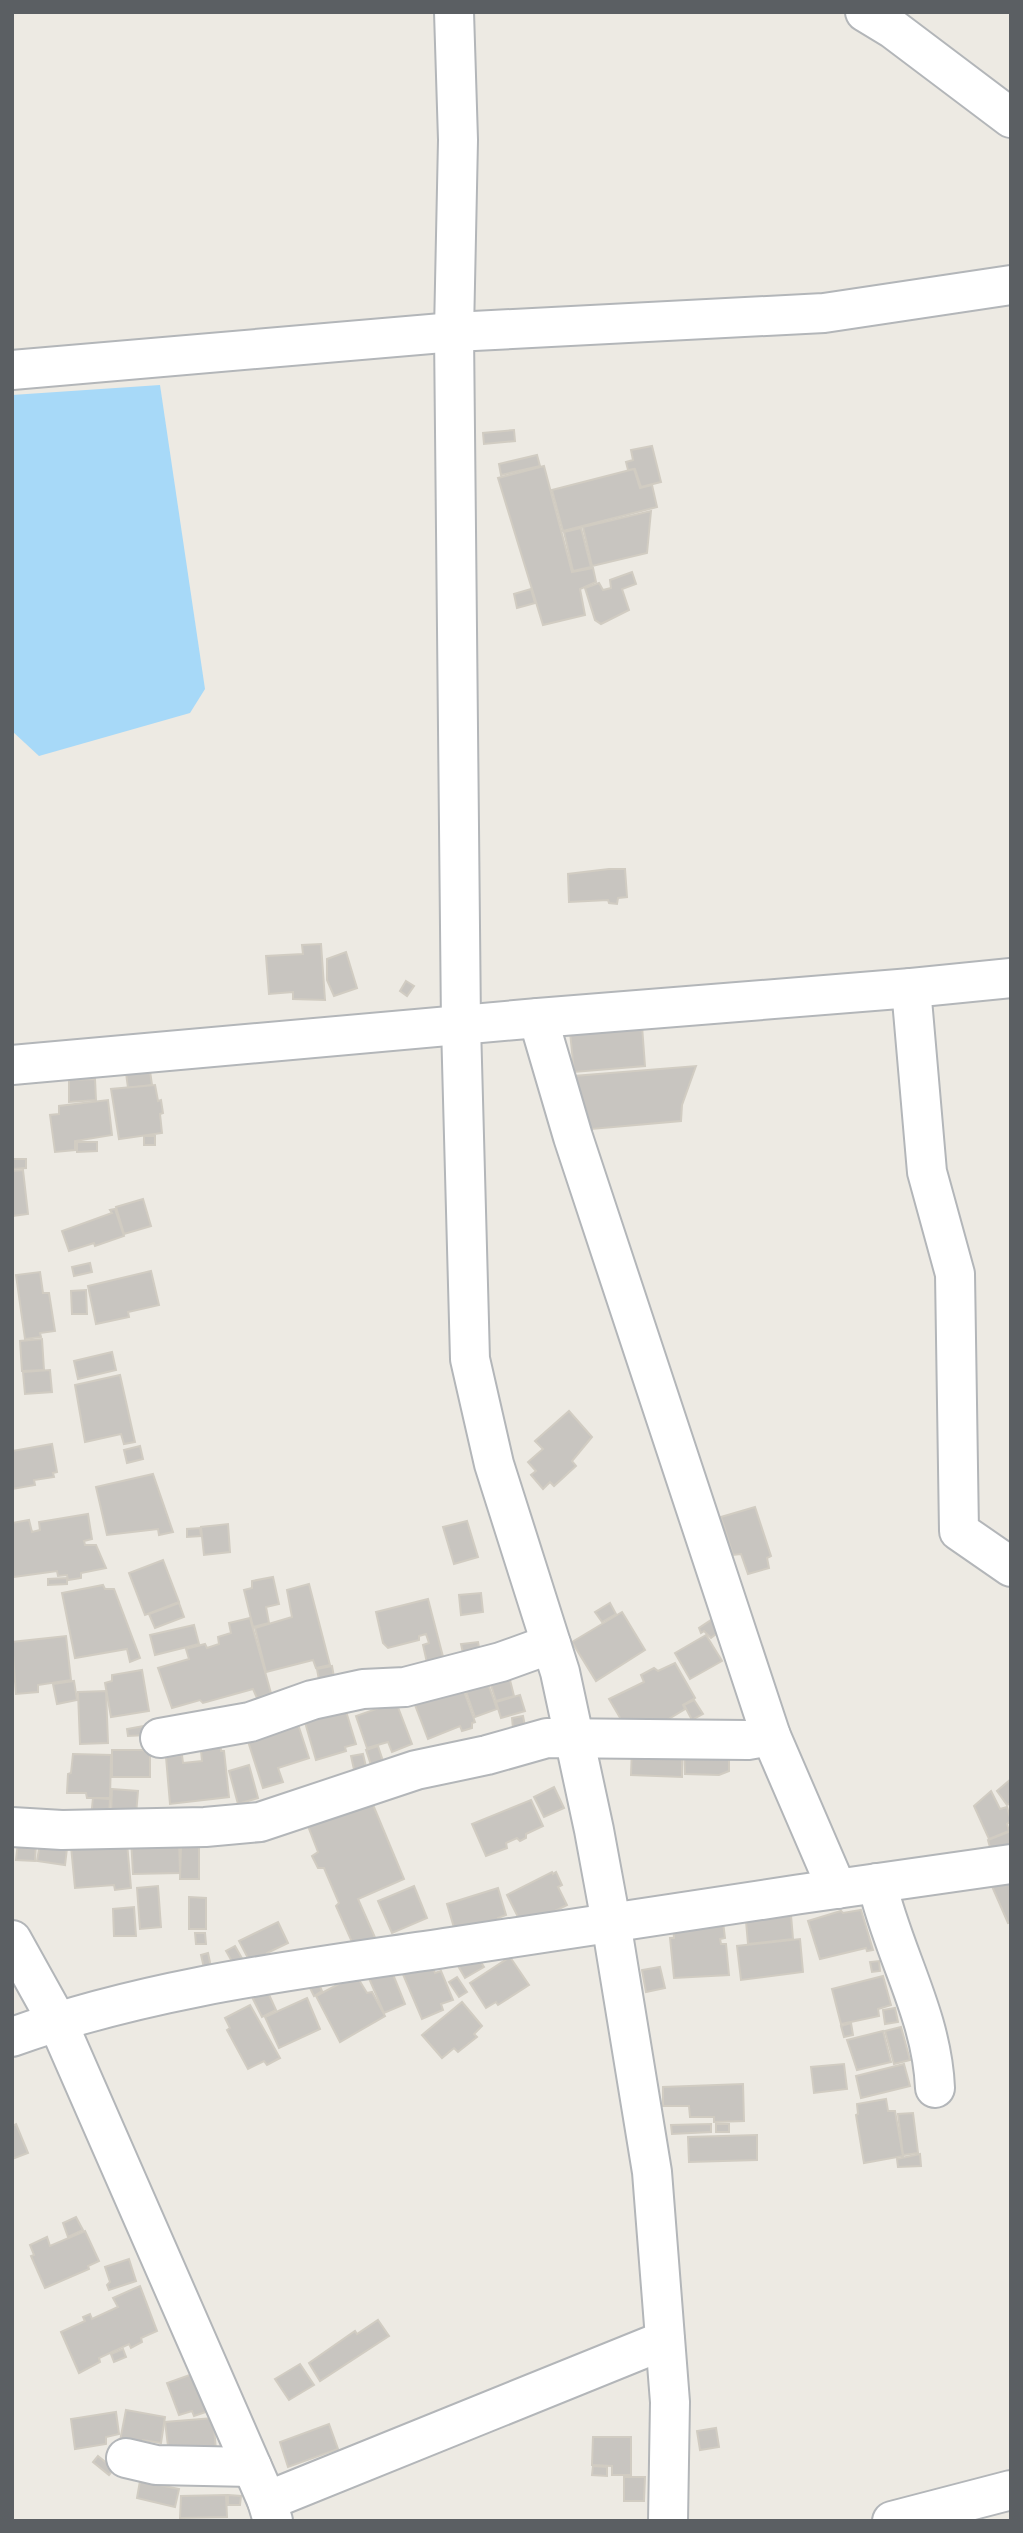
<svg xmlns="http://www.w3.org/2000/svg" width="1023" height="2533" font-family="'DejaVu Sans',sans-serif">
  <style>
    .water { fill: #a7d9f8 }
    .building { fill: #c8c5c0; stroke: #d1ccc2; stroke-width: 2 }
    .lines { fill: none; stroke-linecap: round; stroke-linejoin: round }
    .minor-casing { stroke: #b3b6b9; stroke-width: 42 }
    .minor { stroke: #fff; stroke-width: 38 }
  </style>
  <rect width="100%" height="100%" fill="#edeae3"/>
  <polygon class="water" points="160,385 205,689 190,713 39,756 12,731 12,395"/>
  <g class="building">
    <polygon points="514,430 515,441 484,444 483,433"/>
    <polygon points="652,446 661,482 641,487 635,469 628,470 626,462 633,460 631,450"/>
    <polygon points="537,455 540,466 501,475 499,464"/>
    <polygon points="544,466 572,572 593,568 596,582 580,589 585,615 543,625 498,478"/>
    <polygon points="634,469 640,488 652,485 657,507 563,531 552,490"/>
    <polygon points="651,511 647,553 592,566 583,527"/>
    <polygon points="581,528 591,567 573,571 564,532"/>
    <polygon points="632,572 636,584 622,589 629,610 601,624 595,620 585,588 599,583 603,590 611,588 610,580"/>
    <polygon points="531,589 535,603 517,608 514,594"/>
    <polygon points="609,869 625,869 627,897 618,898 617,904 609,903 608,900 569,902 568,874"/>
    <polygon points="321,944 325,1000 293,999 293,992 269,994 266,956 303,954 302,945"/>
    <polygon points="346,952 357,988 334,996 327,980 327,959"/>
    <polygon points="406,981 414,986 407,996 400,991"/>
    <polygon points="642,1026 645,1066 574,1072 570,1032"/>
    <polygon points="696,1066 682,1105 681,1121 580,1130 574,1076"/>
    <polygon points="150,1071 152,1085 128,1088 126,1073"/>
    <polygon points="95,1079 96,1100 69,1102 69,1080"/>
    <polygon points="155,1085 158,1101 161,1100 163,1113 160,1114 162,1133 119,1139 111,1089"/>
    <polygon points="108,1100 112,1135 75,1141 75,1150 55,1152 50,1115 59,1114 59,1106"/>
    <rect x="144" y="1136" width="11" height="9"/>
    <polygon points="77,1142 97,1142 97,1151 77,1152"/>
    <polygon points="12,1159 26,1159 26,1168 12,1169"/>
    <polygon points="23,1170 28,1214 12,1216 12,1171"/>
    <polygon points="143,1199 151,1226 124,1234 116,1207"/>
    <polygon points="115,1209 124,1236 95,1246 94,1243 69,1251 62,1231 112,1213 110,1210"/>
    <polygon points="90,1263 92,1272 74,1276 72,1267"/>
    <polygon points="151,1271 159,1305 128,1312 129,1317 96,1324 88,1286"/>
    <polygon points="40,1272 43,1293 49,1293 55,1331 40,1333 41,1337 25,1339 16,1275"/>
    <polygon points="86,1290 87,1314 72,1314 71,1291"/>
    <polygon points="42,1339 44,1370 22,1371 20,1341"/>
    <polygon points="112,1352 116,1370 78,1379 74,1361"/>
    <polygon points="50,1370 52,1392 25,1394 23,1372"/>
    <polygon points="120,1375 135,1442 124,1444 121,1434 85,1442 75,1385"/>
    <polygon points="569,1411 592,1437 572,1461 576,1466 554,1486 550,1482 543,1489 531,1475 536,1471 528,1462 543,1449 535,1441"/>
    <polygon points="52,1444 57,1472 53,1473 54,1477 34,1480 35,1485 12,1489 12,1451"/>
    <polygon points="140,1446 143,1459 127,1463 124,1450"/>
    <polygon points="153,1474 173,1532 159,1535 158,1529 107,1535 96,1487"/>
    <polygon points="755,1507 771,1556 767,1558 769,1568 748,1574 741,1554 733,1555 721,1517"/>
    <polygon points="88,1514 92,1539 84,1541 85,1545 96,1545 106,1568 81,1573 81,1578 68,1580 67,1575 58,1576 57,1571 13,1577 12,1523 29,1520 32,1532 40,1530 39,1522"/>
    <polygon points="467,1521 478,1557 454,1564 443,1527"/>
    <polygon points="228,1524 230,1552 204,1555 201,1527"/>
    <polygon points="200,1528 201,1536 187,1537 187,1529"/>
    <polygon points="163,1560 179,1602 145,1615 129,1573"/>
    <polygon points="273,1577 279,1604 266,1607 269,1623 253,1627 244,1590 252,1588 252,1581"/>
    <polygon points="67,1578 67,1584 48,1585 48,1579"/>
    <polygon points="309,1584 330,1665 316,1668 313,1660 266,1672 255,1628 292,1617 287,1590"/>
    <polygon points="103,1585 105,1589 114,1589 140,1658 130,1662 127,1649 75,1658 62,1593"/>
    <polygon points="481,1593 483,1612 461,1615 459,1595"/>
    <polygon points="428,1599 447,1672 430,1676 423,1645 429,1643 426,1634 419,1636 419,1640 388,1648 383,1643 376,1612"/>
    <polygon points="179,1603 184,1617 155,1628 149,1614"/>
    <polygon points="610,1603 616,1614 602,1622 595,1612"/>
    <polygon points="622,1612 645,1650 596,1681 572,1642"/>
    <polygon points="250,1618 271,1693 257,1698 253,1689 203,1703 200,1700 172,1708 158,1668 189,1659 186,1649 205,1644 207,1648 219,1644 218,1637 231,1633 229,1623"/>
    <polygon points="714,1618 720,1631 711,1638 704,1631 701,1633 699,1628"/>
    <polygon points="194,1625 199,1644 155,1655 150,1635"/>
    <polygon points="706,1635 722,1661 690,1679 675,1653"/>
    <polygon points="66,1636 71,1680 38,1685 38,1692 16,1694 12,1642"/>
    <polygon points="478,1642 481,1658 465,1662 461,1644"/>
    <polygon points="675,1663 695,1698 683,1705 685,1709 647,1732 629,1733 609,1699 644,1682 641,1675 654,1668 658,1671"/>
    <polygon points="332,1666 336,1688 321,1691 317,1669"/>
    <polygon points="142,1670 149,1711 111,1717 105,1683 112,1681 112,1675"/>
    <polygon points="509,1676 514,1696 496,1701 490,1682"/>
    <polygon points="486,1678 497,1709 475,1717 464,1686"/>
    <polygon points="460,1680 475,1722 472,1723 472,1728 462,1731 460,1726 428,1739 412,1697"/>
    <polygon points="74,1681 77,1700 57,1704 53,1684"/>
    <polygon points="106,1691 108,1743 80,1744 78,1692"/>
    <polygon points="520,1695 525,1711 501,1718 496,1702"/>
    <polygon points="694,1700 703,1714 692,1720 684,1705"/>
    <polygon points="396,1702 412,1744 392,1752 388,1742 367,1748 356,1716"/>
    <polygon points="345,1708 356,1744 345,1747 346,1751 316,1760 304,1719"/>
    <polygon points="295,1715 309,1758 278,1768 283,1782 263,1788 245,1732"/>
    <polygon points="523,1716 525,1726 513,1728 512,1718"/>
    <polygon points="144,1726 146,1735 128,1736 127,1729"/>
    <polygon points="220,1739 221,1751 224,1751 229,1797 170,1804 166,1757 182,1755 183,1763 202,1761 200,1741"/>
    <polygon points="378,1746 384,1764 372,1768 366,1750"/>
    <polygon points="632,1747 682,1748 682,1777 631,1775"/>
    <polygon points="112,1750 142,1750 150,1753 150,1777 112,1777"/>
    <polygon points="684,1750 729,1751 729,1771 719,1775 685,1774"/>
    <polygon points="73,1754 111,1755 110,1798 87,1798 86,1793 67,1793 68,1774 71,1773"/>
    <polygon points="363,1754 367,1771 355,1774 351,1756"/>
    <polygon points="249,1765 258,1798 238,1804 229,1771"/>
    <polygon points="1011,1779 1011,1803 1007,1805 997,1791"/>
    <polygon points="554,1787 564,1808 544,1817 534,1797"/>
    <polygon points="112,1789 138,1791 136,1815 111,1814"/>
    <polygon points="991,1791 1000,1809 1007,1807 1011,1821 1007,1824 1009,1831 989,1839 974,1806"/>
    <polygon points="93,1798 110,1799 109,1818 91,1817"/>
    <polygon points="371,1800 404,1879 358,1899 377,1942 356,1951 336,1906 339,1903 324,1868 318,1868 312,1856 318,1852 308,1826"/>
    <polygon points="531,1800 543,1826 526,1834 526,1838 520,1841 517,1838 506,1843 507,1848 486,1856 472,1824"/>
    <polygon points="1011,1831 1011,1849 991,1851 988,1840"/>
    <polygon points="70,1836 127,1843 131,1888 115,1890 114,1885 75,1888"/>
    <polygon points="41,1837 68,1840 65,1865 37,1861"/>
    <polygon points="179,1837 180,1873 133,1874 131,1838"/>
    <polygon points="18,1842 36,1844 35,1861 16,1860"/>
    <polygon points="181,1847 199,1847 199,1879 180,1879"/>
    <polygon points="552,1872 553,1874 556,1872 562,1885 558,1887 567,1905 523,1927 507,1895"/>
    <polygon points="1011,1881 1011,1922 1008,1923 991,1884"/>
    <polygon points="158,1886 161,1927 140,1929 137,1888"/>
    <polygon points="414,1886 427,1918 392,1933 378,1901"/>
    <polygon points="498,1888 506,1915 498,1918 500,1921 455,1931 447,1904"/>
    <polygon points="189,1897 206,1898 206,1929 189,1929"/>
    <polygon points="134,1907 136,1936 114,1936 113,1909"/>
    <polygon points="861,1910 873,1950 867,1951 866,1948 820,1959 808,1921 841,1911 843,1913"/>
    <polygon points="791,1915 793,1939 748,1944 746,1921"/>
    <polygon points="278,1922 288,1943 267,1953 269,1957 252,1966 239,1941"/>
    <polygon points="723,1922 725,1938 720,1939 721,1944 726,1944 729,1975 674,1978 670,1938 674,1938 673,1925"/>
    <polygon points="195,1933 205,1933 206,1944 196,1944"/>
    <polygon points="800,1939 803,1972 741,1980 737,1946"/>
    <polygon points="235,1946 243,1960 234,1965 226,1951"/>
    <polygon points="208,1953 211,1967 204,1968 201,1955"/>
    <polygon points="475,1953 484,1967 465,1978 457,1964"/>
    <polygon points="510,1957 529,1985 498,2005 496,2002 486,2008 470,1983"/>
    <polygon points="430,1960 435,1973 441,1971 453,2000 441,2004 443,2010 422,2019 402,1972"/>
    <polygon points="879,1961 880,1971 872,1972 870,1962"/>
    <polygon points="390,1967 405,2004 384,2013 368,1976"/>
    <polygon points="660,1967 665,1988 646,1992 642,1970"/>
    <polygon points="356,1975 367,1993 372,1992 385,2016 340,2042 316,1996"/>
    <polygon points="883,1976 891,2005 878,2009 879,2016 841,2024 832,1989"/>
    <polygon points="457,1977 467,1992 459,1997 449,1982"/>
    <polygon points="317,1979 322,1991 314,1996 308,1984"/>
    <polygon points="266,1988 276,2010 262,2017 251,1995"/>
    <polygon points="307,1998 320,2029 279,2048 265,2017"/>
    <polygon points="462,2002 482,2026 474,2034 477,2037 458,2052 454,2048 442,2058 422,2035"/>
    <polygon points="250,2005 280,2058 267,2065 264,2061 248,2069 227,2030 230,2028 225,2018"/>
    <polygon points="895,2008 898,2022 885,2024 883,2010"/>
    <polygon points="851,2023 853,2035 844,2037 841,2026"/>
    <polygon points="901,2027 910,2060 894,2064 885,2031"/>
    <polygon points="883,2031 891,2062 857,2070 847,2040"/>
    <polygon points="844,2064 847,2089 814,2093 811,2067"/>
    <polygon points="904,2064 910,2086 861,2098 856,2076"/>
    <polygon points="743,2084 744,2121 714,2122 714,2117 690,2117 689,2106 663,2106 663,2087"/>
    <polygon points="886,2099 888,2111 895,2111 903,2156 864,2163 856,2115 858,2114 857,2104"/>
    <polygon points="913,2113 918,2153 903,2155 898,2114"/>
    <polygon points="16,2124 28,2153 12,2159 12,2126"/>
    <polygon points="711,2124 711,2132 672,2134 671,2125"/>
    <rect x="716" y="2124" width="13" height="8"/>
    <polygon points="757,2135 757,2160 689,2162 688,2137"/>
    <polygon points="920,2154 921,2166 898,2167 897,2159"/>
    <polygon points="76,2217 83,2230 68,2237 63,2223"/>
    <polygon points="85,2231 99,2261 88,2266 89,2269 45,2288 31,2256 34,2255 30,2245 47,2237 50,2246"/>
    <polygon points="129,2259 136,2281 109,2290 107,2285 110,2282 105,2267"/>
    <polygon points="140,2286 157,2331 141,2338 142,2342 131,2348 129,2344 99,2358 100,2362 79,2373 61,2332 85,2321 83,2317 90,2314 92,2319 118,2307 113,2298"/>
    <polygon points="378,2320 389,2336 320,2381 309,2363 355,2331 357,2334"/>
    <polygon points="123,2349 126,2357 114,2362 111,2354"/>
    <polygon points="300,2364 314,2385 289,2400 275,2379"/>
    <polygon points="198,2372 212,2410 194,2416 192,2411 179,2415 167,2383"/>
    <polygon points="126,2410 165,2417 161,2443 143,2440 141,2444 120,2441"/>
    <polygon points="116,2412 119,2434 106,2437 106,2444 75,2449 71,2419"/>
    <polygon points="213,2418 216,2449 169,2454 165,2422"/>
    <polygon points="329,2424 338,2449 288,2467 280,2442"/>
    <polygon points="716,2428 719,2447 700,2450 697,2431"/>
    <polygon points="593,2437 631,2437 631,2475 612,2475 612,2466 592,2465"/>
    <polygon points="98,2456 114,2469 109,2475 93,2462"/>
    <polygon points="593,2466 607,2467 607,2476 592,2475"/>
    <polygon points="624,2477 645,2477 644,2501 624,2501"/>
    <polygon points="140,2481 179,2489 175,2507 137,2498"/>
    <polygon points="226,2495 227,2517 180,2518 181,2496"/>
    <polygon points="228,2495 241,2496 240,2505 228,2505"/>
  </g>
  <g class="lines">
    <g class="minor-casing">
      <g id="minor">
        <polyline points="454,12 458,140 454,332 461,1025 470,1359 494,1464 560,1672 594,1830 611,1922 652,2172 670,2402 668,2521"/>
        <polyline points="865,12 893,29 1011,118"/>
        <polyline points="12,370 454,332 824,313 1011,285"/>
        <polyline points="911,988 927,1172 955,1274 959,1531 1011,1567"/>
        <polyline points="538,1018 573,1137 771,1736 837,1889"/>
        <polyline points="12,1065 538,1018 911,988 1011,978"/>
        <polyline points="160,1738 250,1722 312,1700 363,1689 405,1687 501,1662 551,1644"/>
        <polyline points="12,1827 62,1830 205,1827 260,1822 416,1770 487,1755 547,1738 748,1740 771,1736"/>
        <path d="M 877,1883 C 893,1953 932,2015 935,2088"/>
        <polyline points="12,1940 57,2021 267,2501 273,2521"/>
        <path d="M 12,2037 C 153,1986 304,1969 451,1947 C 638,1918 824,1890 1011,1864"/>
        <polyline points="126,2458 156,2465 252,2467"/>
        <polyline points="267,2501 665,2340"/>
        <polyline points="892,2521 1011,2490"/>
      </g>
    </g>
    <use href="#minor" class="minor"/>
  </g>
  <rect width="1023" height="2533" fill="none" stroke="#5b5f63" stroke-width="28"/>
</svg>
